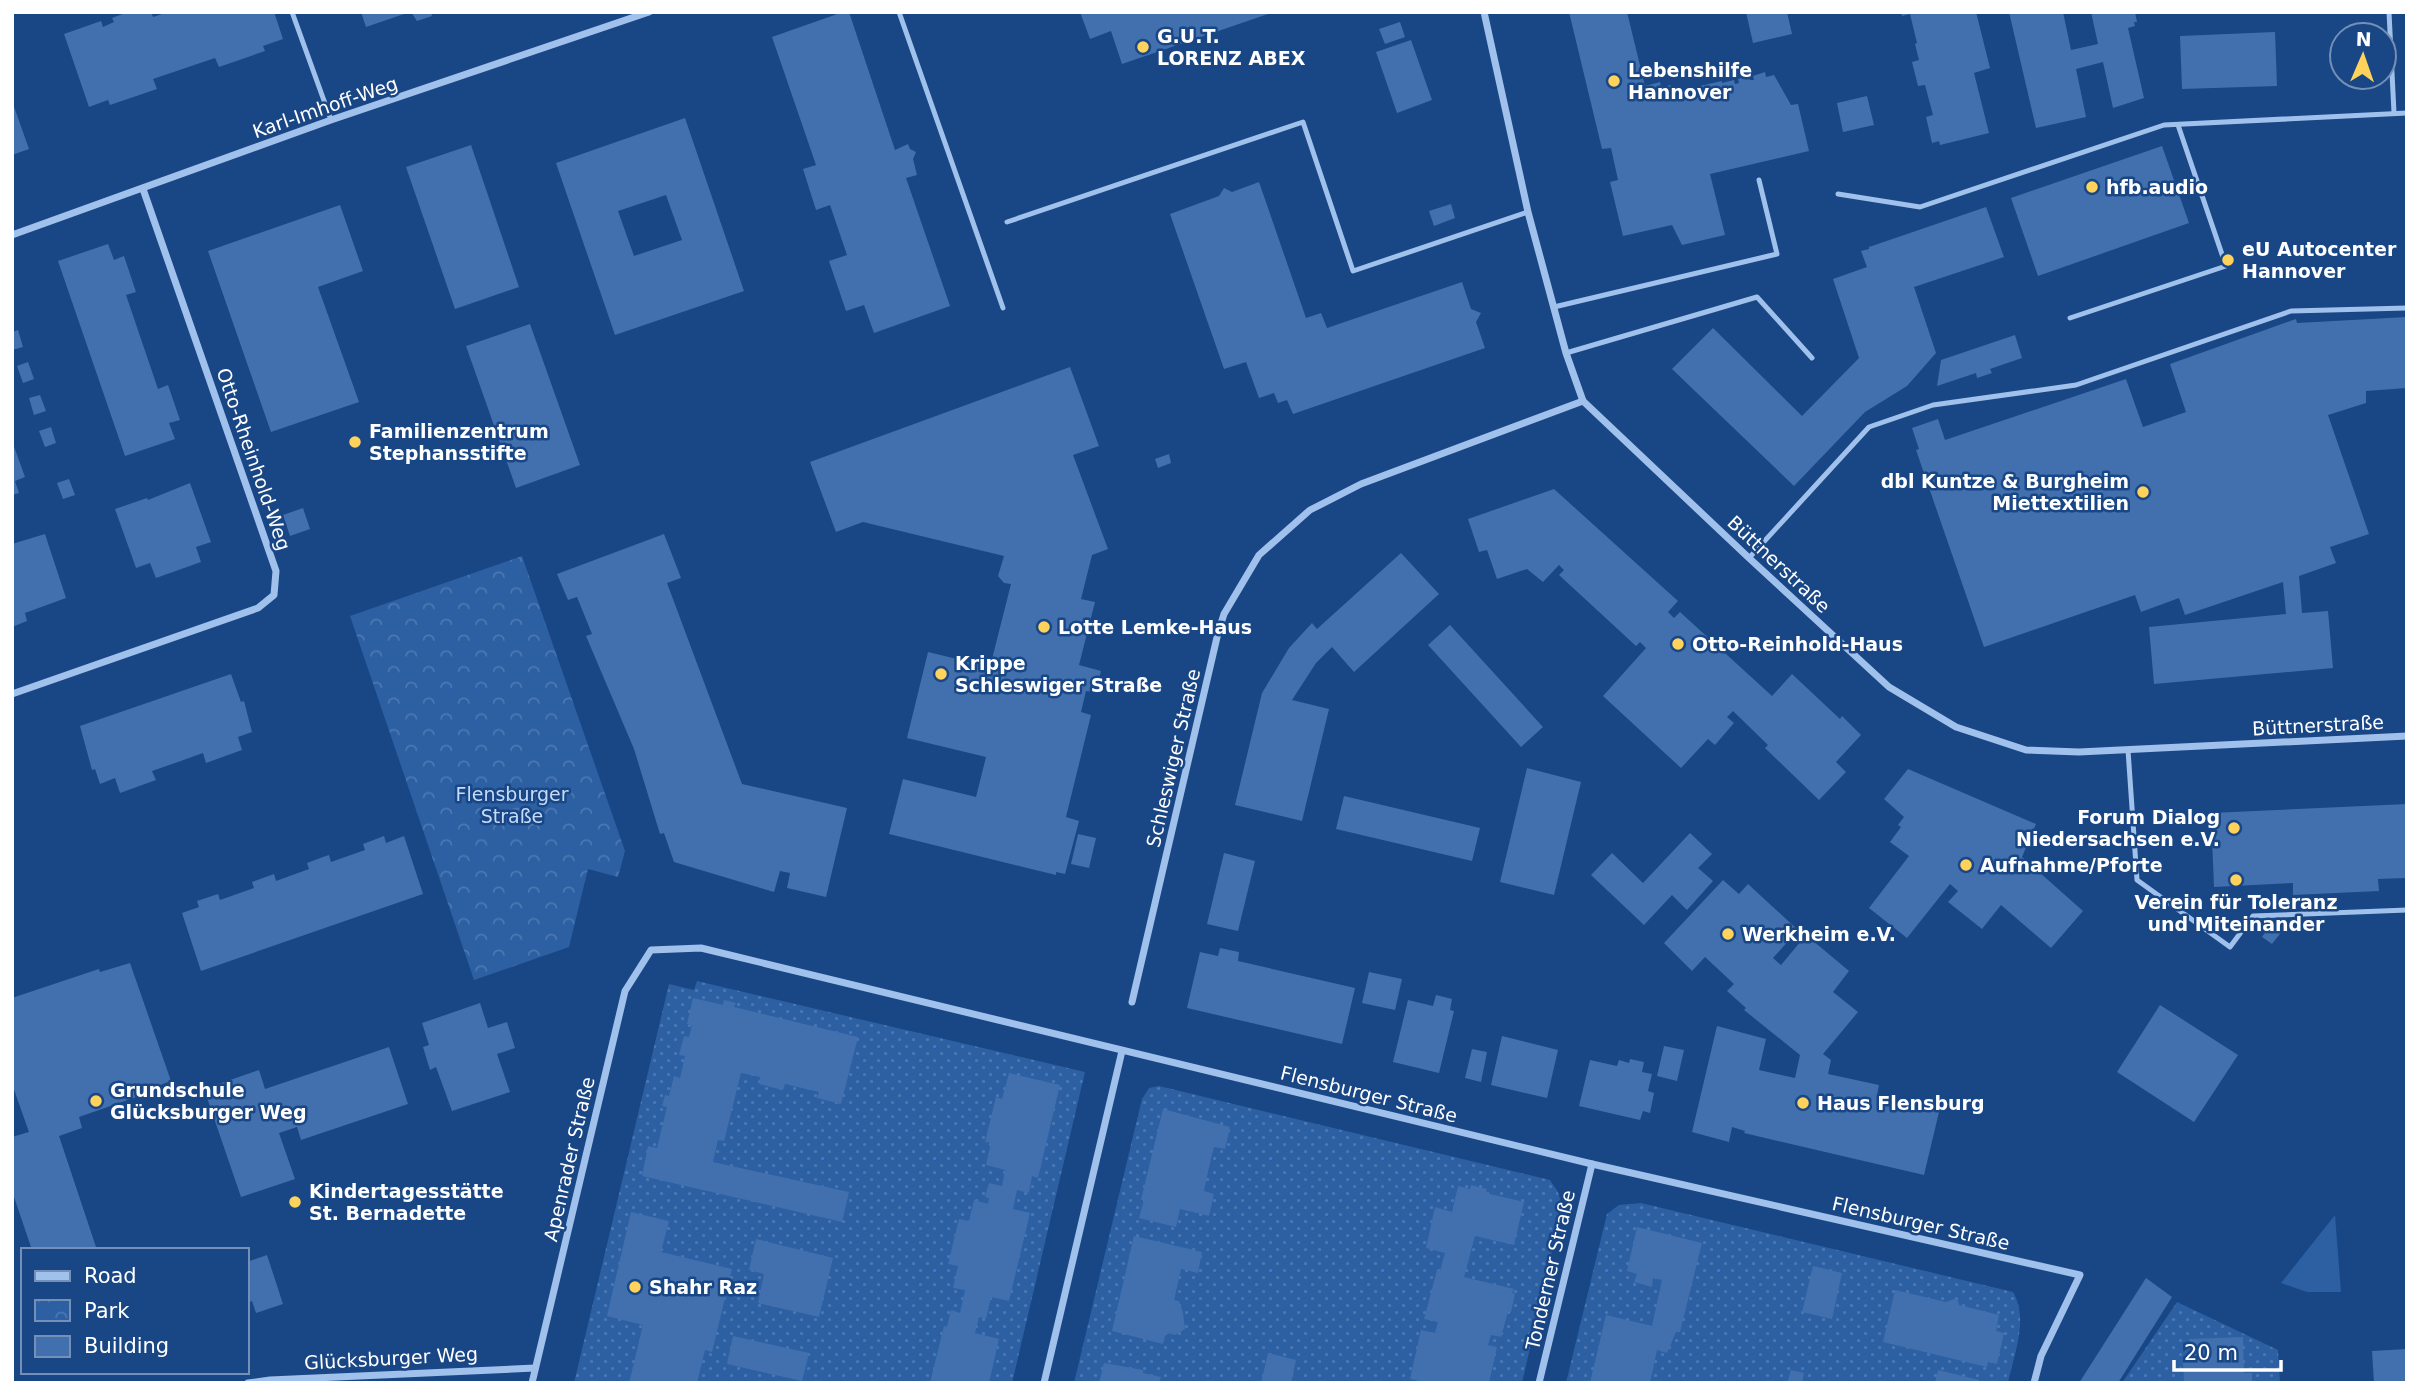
<svg xmlns="http://www.w3.org/2000/svg" width="2419" height="1395" font-family="'DejaVu Sans',sans-serif">
  <style>
    .grass { fill: #2c60a3 }
    .park { fill: url(#park-crowns) }
    .garden { fill: url(#garden-dots) }
    .building { fill: #4270ae; fill-rule: evenodd }
    .lines { fill: none; stroke-linecap: round; stroke-linejoin: round }
    .lane { stroke: #a0c1ec; stroke-width: 5 }
    .street { stroke: #a0c1ec; stroke-width: 7 }
    .poi-dot { fill: #ffd35b; stroke: #194685; stroke-width: 2.5 }
    .labels { text-anchor: middle; dominant-baseline: central; stroke-width: 5; stroke-linejoin: round; paint-order: stroke }
    .poi-label { font-size: 19px; font-weight: bold; fill: #fff; stroke: #194685; text-anchor: start }
    .street-label { font-size: 19px; fill: #fff; stroke: #194685 }
    .park-label { font-size: 19px; fill: #c5dbf9; stroke: #194685 }
  </style>
  <defs>
    <pattern id="park-crowns" width="20" height="18" patternUnits="userSpaceOnUse" patternTransform="scale(1.75)"><rect width="20" height="18" fill="#2c60a3"/><path d="M2 6a3 3 0 1 1 6 0M12 15a3 3 0 1 1 6 0" fill="none" stroke="#4c78b1"/></pattern>
    <pattern id="garden-dots" width="8" height="8" patternUnits="userSpaceOnUse" patternTransform="scale(1.75)"><rect width="8" height="8" fill="#2c60a3"/><path d="M2 2h.1M6 6h.1" fill="none" stroke="#4c78b1" stroke-width="1.8" stroke-linecap="round"/></pattern>
  </defs>
  <rect width="100%" height="100%" fill="#194685"/>
  <polygon class="grass" points="2335,1215 2341,1292 2307,1292 2281,1283"/>
  <polygon class="park" points="522,556 625,851 618,877 588,869 569,947 474,980 350,616"/>
  <g class="garden">
    <polygon points="697,981 1085,1072 1012,1383 574,1383 669,984 694,990"/>
    <polygon points="1159,1086 1550,1180 1558,1192 1562,1207 1522,1383 1074,1383 1142,1099 1149,1088"/>
    <path d="M 1641,1203 L 2013,1292 C 2029,1319 2014,1354 2008,1383 L 1566,1383 L 1607,1214 L 1619,1205 Z"/>
    <polygon points="2177,1302 2278,1350 2280,1383 2122,1383"/>
  </g>
  <g class="building">
    <polygon points="128,12 151,12 153,17 168,12 274,12 283,39 263,46 265,51 219,67 215,58 153,79 157,89 110,105 108,100 89,107 64,34 101,21 103,27 114,22 112,18"/>
    <polygon points="361,12 407,12 407,13 366,27"/>
    <polygon points="411,12 431,12 432,16 417,21"/>
    <polygon points="843,12 849,12 895,150 908,144 910,149 916,152 913,159 917,175 906,178 950,306 874,333 864,305 846,311 829,261 847,255 830,205 816,210 803,169 816,165 772,37"/>
    <polygon points="1080,12 1271,12 1271,13 1122,64 1111,31 1090,39"/>
    <polygon points="1569,12 1627,12 1645,86 1660,82 1661,87 1671,85 1673,92 1722,81 1722,83 1734,80 1735,84 1739,83 1738,79 1749,76 1750,80 1754,80 1753,76 1765,72 1766,77 1774,75 1791,105 1798,104 1809,151 1710,174 1725,235 1682,245 1672,225 1623,236 1610,182 1618,180 1611,148 1602,149"/>
    <polygon points="1746,12 1787,12 1792,34 1753,43"/>
    <polygon points="1901,12 1976,12 1990,68 1974,73 1989,133 1940,145 1939,141 1932,143 1926,117 1933,115 1925,85 1918,86 1912,62 1919,60 1915,44 1917,43 1910,14 1902,16"/>
    <polygon points="2009,12 2063,12 2071,50 2098,44 2091,12 2135,12 2137,22 2134,22 2135,26 2128,28 2144,98 2113,108 2103,62 2076,69 2086,117 2036,128"/>
    <polygon points="1400,22 1405,37 1385,44 1379,29"/>
    <polygon points="2275,32 2277,86 2182,89 2180,36"/>
    <polygon points="1411,40 1432,100 1397,113 1376,52"/>
    <polygon points="1867,96 1874,125 1843,132 1837,103"/>
    <polygon points="12,101 29,149 12,155"/>
    <path d="M 685,118 L 744,291 L 615,335 L 556,163 ZM 666,195 L 682,240 L 634,256 L 618,211 Z"/>
    <polygon points="471,145 519,287 455,309 406,167"/>
    <polygon points="2162,146 2189,223 2038,276 2011,198"/>
    <polygon points="1259,182 1306,318 1321,313 1327,328 1462,282 1471,309 1481,313 1476,322 1485,348 1293,414 1287,400 1278,403 1274,393 1259,398 1246,362 1224,369 1170,214 1219,196 1224,188 1232,192"/>
    <polygon points="1451,204 1455,218 1434,226 1429,211"/>
    <polygon points="340,205 363,271 318,287 359,402 271,432 208,251"/>
    <polygon points="1986,207 2004,257 1914,287 1936,353 1907,386 1865,412 1794,486 1672,369 1713,328 1802,416 1859,358 1833,279 1867,267 1861,251 1869,249 1869,247"/>
    <polygon points="108,244 114,260 124,256 136,292 126,295 158,389 168,385 180,420 169,423 175,439 125,456 58,261"/>
    <polygon points="2407,317 2407,388 2366,391 2366,403 2328,415 2369,534 2330,547 2336,563 2299,576 2302,613 2328,611 2333,668 2154,684 2149,627 2286,614 2283,582 2185,615 2179,598 2141,612 2135,595 1984,647 1916,450 1919,449 1912,428 1938,419 1945,440 2126,379 2143,427 2186,412 2170,364 2296,319 2297,323"/>
    <polygon points="530,324 580,465 516,488 466,346"/>
    <polygon points="18,330 23,347 12,350 12,332"/>
    <polygon points="2015,335 2022,358 1990,369 1992,373 1977,378 1976,373 1937,386 1941,360"/>
    <polygon points="28,362 34,379 23,383 17,366"/>
    <polygon points="1070,367 1099,446 1073,455 1108,549 1092,555 1081,599 1095,602 1079,665 1101,671 1097,689 1092,692 1086,691 1081,712 1091,715 1066,817 1079,821 1065,874 1056,872 1056,875 889,834 903,779 976,797 986,757 907,738 928,652 990,667 1011,584 1004,583 998,576 1004,556 863,522 836,532 810,462"/>
    <polygon points="40,395 46,411 34,415 29,398"/>
    <polygon points="51,427 56,443 45,447 39,431"/>
    <polygon points="12,441 25,477 15,481 19,493 12,495"/>
    <polygon points="1169,454 1171,463 1158,468 1155,459"/>
    <polygon points="69,479 75,495 63,499 57,483"/>
    <polygon points="190,483 211,542 196,547 201,562 156,578 150,563 136,568 115,509 147,498 148,500"/>
    <polygon points="1554,489 1678,601 1668,612 1674,618 1680,612 1772,696 1792,674 1840,719 1842,716 1861,735 1836,762 1846,772 1819,800 1765,748 1768,745 1733,711 1727,717 1734,723 1715,745 1708,739 1681,768 1603,696 1646,648 1640,642 1636,646 1559,575 1564,570 1559,565 1543,582 1527,569 1497,579 1487,550 1479,552 1468,519"/>
    <polygon points="303,508 310,529 290,536 283,515"/>
    <polygon points="45,534 66,598 25,613 27,621 12,627 12,544"/>
    <polygon points="664,534 681,578 667,583 742,784 847,808 826,897 787,888 790,873 780,871 774,892 674,862 664,833 660,834 634,749 586,636 592,634 577,597 568,600 557,574"/>
    <polygon points="1401,553 1439,594 1354,672 1332,647 1316,663 1292,700 1329,709 1302,821 1235,805 1262,693 1289,648 1312,623 1317,629"/>
    <polygon points="1450,625 1543,727 1521,747 1428,645"/>
    <polygon points="231,674 241,702 244,701 252,732 238,737 242,750 206,763 203,753 178,762 152,771 156,780 120,793 115,778 100,784 95,769 92,770 80,726"/>
    <polygon points="1527,768 1581,782 1554,895 1500,882"/>
    <polygon points="1908,769 2036,824 2022,857 2083,911 2051,948 2001,905 1982,929 1948,902 1958,891 1950,884 1907,938 1869,908 1909,856 1890,842 1901,827 1898,825 1904,817 1884,799"/>
    <polygon points="1344,796 1480,828 1472,861 1336,829"/>
    <polygon points="2407,804 2407,878 2378,879 2379,891 2293,895 2293,883 2214,887 2211,813"/>
    <polygon points="1690,833 1712,854 1698,868 1713,881 1687,910 1672,895 1644,925 1591,875 1612,853 1643,883"/>
    <polygon points="1078,834 1096,838 1089,868 1071,864"/>
    <polygon points="384,836 386,843 404,836 423,894 201,971 182,913 199,907 197,901 218,894 220,900 254,888 252,882 274,874 276,881 309,869 307,863 323,857 329,855 331,862 365,850 363,844"/>
    <polygon points="1224,853 1255,861 1238,931 1207,924"/>
    <polygon points="1723,880 1739,894 1748,884 1798,930 1773,958 1781,965 1806,935 1849,971 1833,992 1858,1012 1823,1054 1831,1060 1828,1074 1879,1085 1877,1095 1939,1112 1924,1175 1744,1133 1745,1131 1732,1127 1729,1142 1692,1132 1717,1026 1766,1039 1759,1070 1795,1078 1800,1055 1744,1010 1746,1008 1727,991 1734,984 1705,957 1692,971 1664,943"/>
    <polygon points="2276,925 2283,930 2272,944 2262,937 2269,927"/>
    <polygon points="1220,948 1239,952 1238,961 1355,988 1342,1044 1187,1008 1200,952 1218,956"/>
    <polygon points="130,963 171,1081 141,1092 142,1095 79,1117 82,1128 59,1136 97,1250 32,1250 12,1191 12,1137 29,1132 12,1084 12,998 99,969 100,972"/>
    <polygon points="1369,972 1402,979 1395,1010 1362,1003"/>
    <polygon points="1436,995 1452,999 1450,1010 1454,1011 1439,1073 1393,1062 1408,1000 1433,1006"/>
    <polygon points="693,998 723,1005 724,1000 736,1003 734,1007 858,1037 841,1104 817,1098 819,1092 785,1084 783,1090 759,1084 760,1077 741,1073 724,1141 718,1140 713,1162 849,1192 842,1222 642,1176 648,1146 657,1148 667,1107 662,1106 665,1095 669,1096 674,1076 680,1078 685,1056 679,1055 684,1036 689,1037 692,1025 687,1024"/>
    <polygon points="480,1003 488,1028 507,1022 515,1048 497,1054 510,1092 452,1111 436,1067 430,1070 423,1047 429,1045 422,1023"/>
    <polygon points="2160,1005 2238,1055 2194,1122 2117,1072"/>
    <polygon points="1502,1036 1558,1050 1547,1098 1491,1085"/>
    <polygon points="1664,1046 1684,1050 1677,1081 1657,1076"/>
    <polygon points="389,1047 408,1104 301,1140 297,1127 279,1133 295,1179 241,1197 204,1089 259,1070 265,1089"/>
    <polygon points="1472,1049 1487,1052 1481,1082 1465,1078"/>
    <polygon points="1630,1059 1644,1062 1642,1072 1652,1074 1648,1091 1654,1093 1650,1113 1643,1111 1640,1120 1579,1106 1590,1060 1617,1066 1619,1060 1629,1063"/>
    <polygon points="1009,1073 1060,1085 1038,1178 1032,1176 1029,1193 1017,1190 1013,1209 1030,1213 1009,1301 991,1297 986,1319 979,1317 975,1333 999,1339 989,1383 930,1383 944,1326 947,1327 951,1310 960,1313 965,1290 953,1288 958,1266 948,1264 959,1219 969,1221 974,1200 988,1204 989,1198 985,1197 989,1183 1002,1186 1005,1170 986,1165 991,1143 985,1142 996,1097 1002,1099"/>
    <polygon points="1163,1109 1230,1127 1225,1149 1214,1147 1209,1167 1204,1191 1214,1194 1209,1216 1180,1209 1176,1227 1139,1218 1144,1200 1141,1200"/>
    <polygon points="1471,1185 1487,1189 1486,1193 1524,1202 1514,1245 1475,1236 1464,1277 1514,1289 1512,1293 1515,1294 1511,1312 1508,1312 1501,1337 1491,1335 1488,1345 1497,1347 1489,1383 1428,1383 1410,1379 1421,1330 1435,1333 1438,1322 1424,1319 1437,1270 1440,1271 1445,1253 1426,1248 1435,1207 1452,1212 1458,1186 1470,1189"/>
    <polygon points="631,1212 669,1221 661,1252 732,1269 712,1352 705,1350 697,1383 629,1383 643,1325 607,1316"/>
    <polygon points="1637,1227 1702,1243 1680,1332 1676,1332 1667,1353 1657,1350 1650,1383 1590,1383 1606,1315 1652,1326 1662,1280 1653,1278 1652,1287 1634,1282 1637,1274 1627,1271"/>
    <polygon points="1134,1236 1202,1252 1198,1273 1181,1269 1175,1296 1174,1300 1179,1301 1183,1313 1185,1329 1175,1335 1166,1333 1163,1344 1112,1331"/>
    <polygon points="756,1239 833,1258 819,1317 758,1303 764,1274 749,1270"/>
    <polygon points="267,1255 283,1304 256,1313 252,1301 247,1303 247,1262"/>
    <polygon points="1813,1266 1842,1273 1832,1319 1802,1312"/>
    <polygon points="2146,1278 2172,1297 2118,1383 2079,1383"/>
    <polygon points="1895,1290 1946,1302 1957,1298 1959,1305 1999,1315 1996,1331 2004,1333 1997,1364 1988,1362 1987,1367 1883,1342"/>
    <polygon points="733,1336 809,1353 802,1381 727,1364"/>
    <polygon points="2243,1337 2244,1373 2252,1373 2252,1383 2184,1383 2183,1359 2190,1358 2189,1339"/>
    <polygon points="2407,1349 2407,1383 2374,1383 2372,1351"/>
    <polygon points="1268,1353 1296,1360 1291,1383 1261,1383"/>
    <polygon points="1104,1363 1143,1370 1143,1373 1161,1377 1159,1383 1099,1383"/>
    <polygon points="1791,1370 1804,1373 1802,1383 1787,1383"/>
    <polygon points="1938,1370 1979,1380 1979,1383 1935,1383"/>
  </g>
  <g class="lines">
    <g class="lane">
      <polyline points="292,12 331,120"/>
      <polyline points="899,12 1003,308"/>
      <polyline points="2389,12 2394,113"/>
      <polyline points="1838,194 1920,207 2164,125 2407,113"/>
      <polyline points="1007,222 1303,122 1353,271 1528,212"/>
      <polyline points="1554,307 1777,254 1759,180"/>
      <polyline points="2070,318 2226,266 2178,125"/>
      <polyline points="1566,353 1757,297 1812,358"/>
      <polyline points="1749,558 1869,427 1933,405 2076,385 2291,311 2407,308"/>
      <polyline points="2128,750 2137,880 2230,947 2253,916 2407,910"/>
    </g>
    <g class="street">
      <polyline points="1484,12 1528,212 1566,353 1583,401 1749,558 1889,687 1956,727 2026,750 2079,752 2407,736"/>
      <polyline points="12,235 331,120 649,12"/>
      <polyline points="12,694 258,608 274,595 276,571 143,189"/>
      <polyline points="1132,1002 1218,633 1224,614 1259,555 1310,510 1361,484 1583,401"/>
      <polyline points="248,1383 270,1380 535,1368"/>
      <polyline points="532,1383 625,991 651,950 701,948 1592,1164 2080,1275 2041,1356 2034,1383"/>
      <polyline points="1044,1383 1122,1051"/>
      <polyline points="1539,1383 1592,1164"/>
    </g>
  </g>
  <g class="poi-dot">
    <circle cx="1143" cy="47" r="7"/>
    <circle cx="1614" cy="81" r="7"/>
    <circle cx="2092" cy="187" r="7"/>
    <circle cx="2228" cy="260" r="7"/>
    <circle cx="355" cy="442" r="7"/>
    <circle cx="2143" cy="492" r="7"/>
    <circle cx="1044" cy="627" r="7"/>
    <circle cx="1678" cy="644" r="7"/>
    <circle cx="941" cy="674" r="7"/>
    <circle cx="2234" cy="828" r="7"/>
    <circle cx="1966" cy="865" r="7"/>
    <circle cx="2236" cy="880" r="7"/>
    <circle cx="1728" cy="934" r="7"/>
    <circle cx="96" cy="1101" r="7"/>
    <circle cx="1803" cy="1103" r="7"/>
    <circle cx="295" cy="1202" r="7"/>
    <circle cx="635" cy="1287" r="7"/>
  </g>
  <g class="labels">
    <g class="poi-label">
      <text x="1157" y="36">G.U.T.<tspan x="1157" dy="22">LORENZ ABEX</tspan></text>
      <text x="1628" y="70">Lebenshilfe<tspan x="1628" dy="22">Hannover</tspan></text>
      <text x="2106" y="187">hfb.audio</text>
      <text x="2242" y="249">eU Autocenter<tspan x="2242" dy="22">Hannover</tspan></text>
      <text x="369" y="431">Familienzentrum<tspan x="369" dy="22">Stephansstifte</tspan></text>
      <text x="2129" y="481" text-anchor="end">dbl Kuntze &amp; Burgheim<tspan x="2129" dy="22">Miettextilien</tspan></text>
      <text x="1058" y="627">Lotte Lemke-Haus</text>
      <text x="1692" y="644">Otto-Reinhold-Haus</text>
      <text x="955" y="663">Krippe<tspan x="955" dy="22">Schleswiger Straße</tspan></text>
      <text x="2220" y="817" text-anchor="end">Forum Dialog<tspan x="2220" dy="22">Niedersachsen e.V.</tspan></text>
      <text x="1980" y="865">Aufnahme/Pforte</text>
      <text x="2236" y="902" text-anchor="middle">Verein für Toleranz<tspan x="2236" dy="22">und Miteinander</tspan></text>
      <text x="1742" y="934">Werkheim e.V.</text>
      <text x="110" y="1090">Grundschule<tspan x="110" dy="22">Glücksburger Weg</tspan></text>
      <text x="1817" y="1103">Haus Flensburg</text>
      <text x="309" y="1191">Kindertagesstätte<tspan x="309" dy="22">St. Bernadette</tspan></text>
      <text x="649" y="1287">Shahr Raz</text>
    </g>
    <g class="street-label">
      <text transform="translate(325 107) rotate(-19)">Karl-Imhoff-Weg</text>
      <text transform="translate(254 459) rotate(71)">Otto-Rheinhold-Weg</text>
      <text transform="translate(1779 564) rotate(43)">Büttnerstraße</text>
      <text transform="translate(2318 725) rotate(-3)">Büttnerstraße</text>
      <text transform="translate(1173 758) rotate(-77)">Schleswiger Straße</text>
      <text transform="translate(1369 1094) rotate(14)">Flensburger Straße</text>
      <text transform="translate(569 1159) rotate(-77)">Apenrader Straße</text>
      <text transform="translate(1921 1223) rotate(13)">Flensburger Straße</text>
      <text transform="translate(1550 1270) rotate(-77)">Tonderner Straße</text>
      <text transform="translate(391 1358) rotate(-3)">Glücksburger Weg</text>
    </g>
    <g class="park-label">
      <text x="512" y="794">Flensburger<tspan x="512" dy="22">Straße</tspan></text>
    </g>
  </g>
  <rect width="2419" height="1395" fill="none" stroke="#ffffff" stroke-width="28"/>
  <rect x="21" y="1248" width="228" height="126" fill="#194685" stroke="#7590b6" stroke-width="2"/>
  <rect x="35" y="1271" width="35" height="10" fill="#a0c1ec" stroke="#7590b6" stroke-width="2"/>
  <text x="84" y="1283" font-size="21" fill="#ffffff">Road</text>
  <rect x="35" y="1300" width="35" height="21" fill="url(#park-crowns)" stroke="#7590b6" stroke-width="2"/>
  <text x="84" y="1318" font-size="21" fill="#ffffff">Park</text>
  <rect x="35" y="1336" width="35" height="21" fill="#4270ae" stroke="#7590b6" stroke-width="2"/>
  <text x="84" y="1353" font-size="21" fill="#ffffff">Building</text>
  <g transform="translate(2363 56) rotate(2)"><circle r="33" fill="#194685" stroke="#7590b6" stroke-width="2"/>
  <path d="M0-5L12 26L0 18L-12 26Z" fill="#ffd35b"/>
  <text y="-10" font-size="19" font-weight="bold" text-anchor="middle" fill="#ffffff">N</text>
  </g>
  <path d="M2174 1360v10h107v-10" fill="none" stroke="#ffffff" stroke-width="3.5"/>
  <text x="2184" y="1360" font-size="21" fill="#ffffff" stroke="#194685" stroke-width="5" paint-order="stroke">20 m</text>
</svg>
